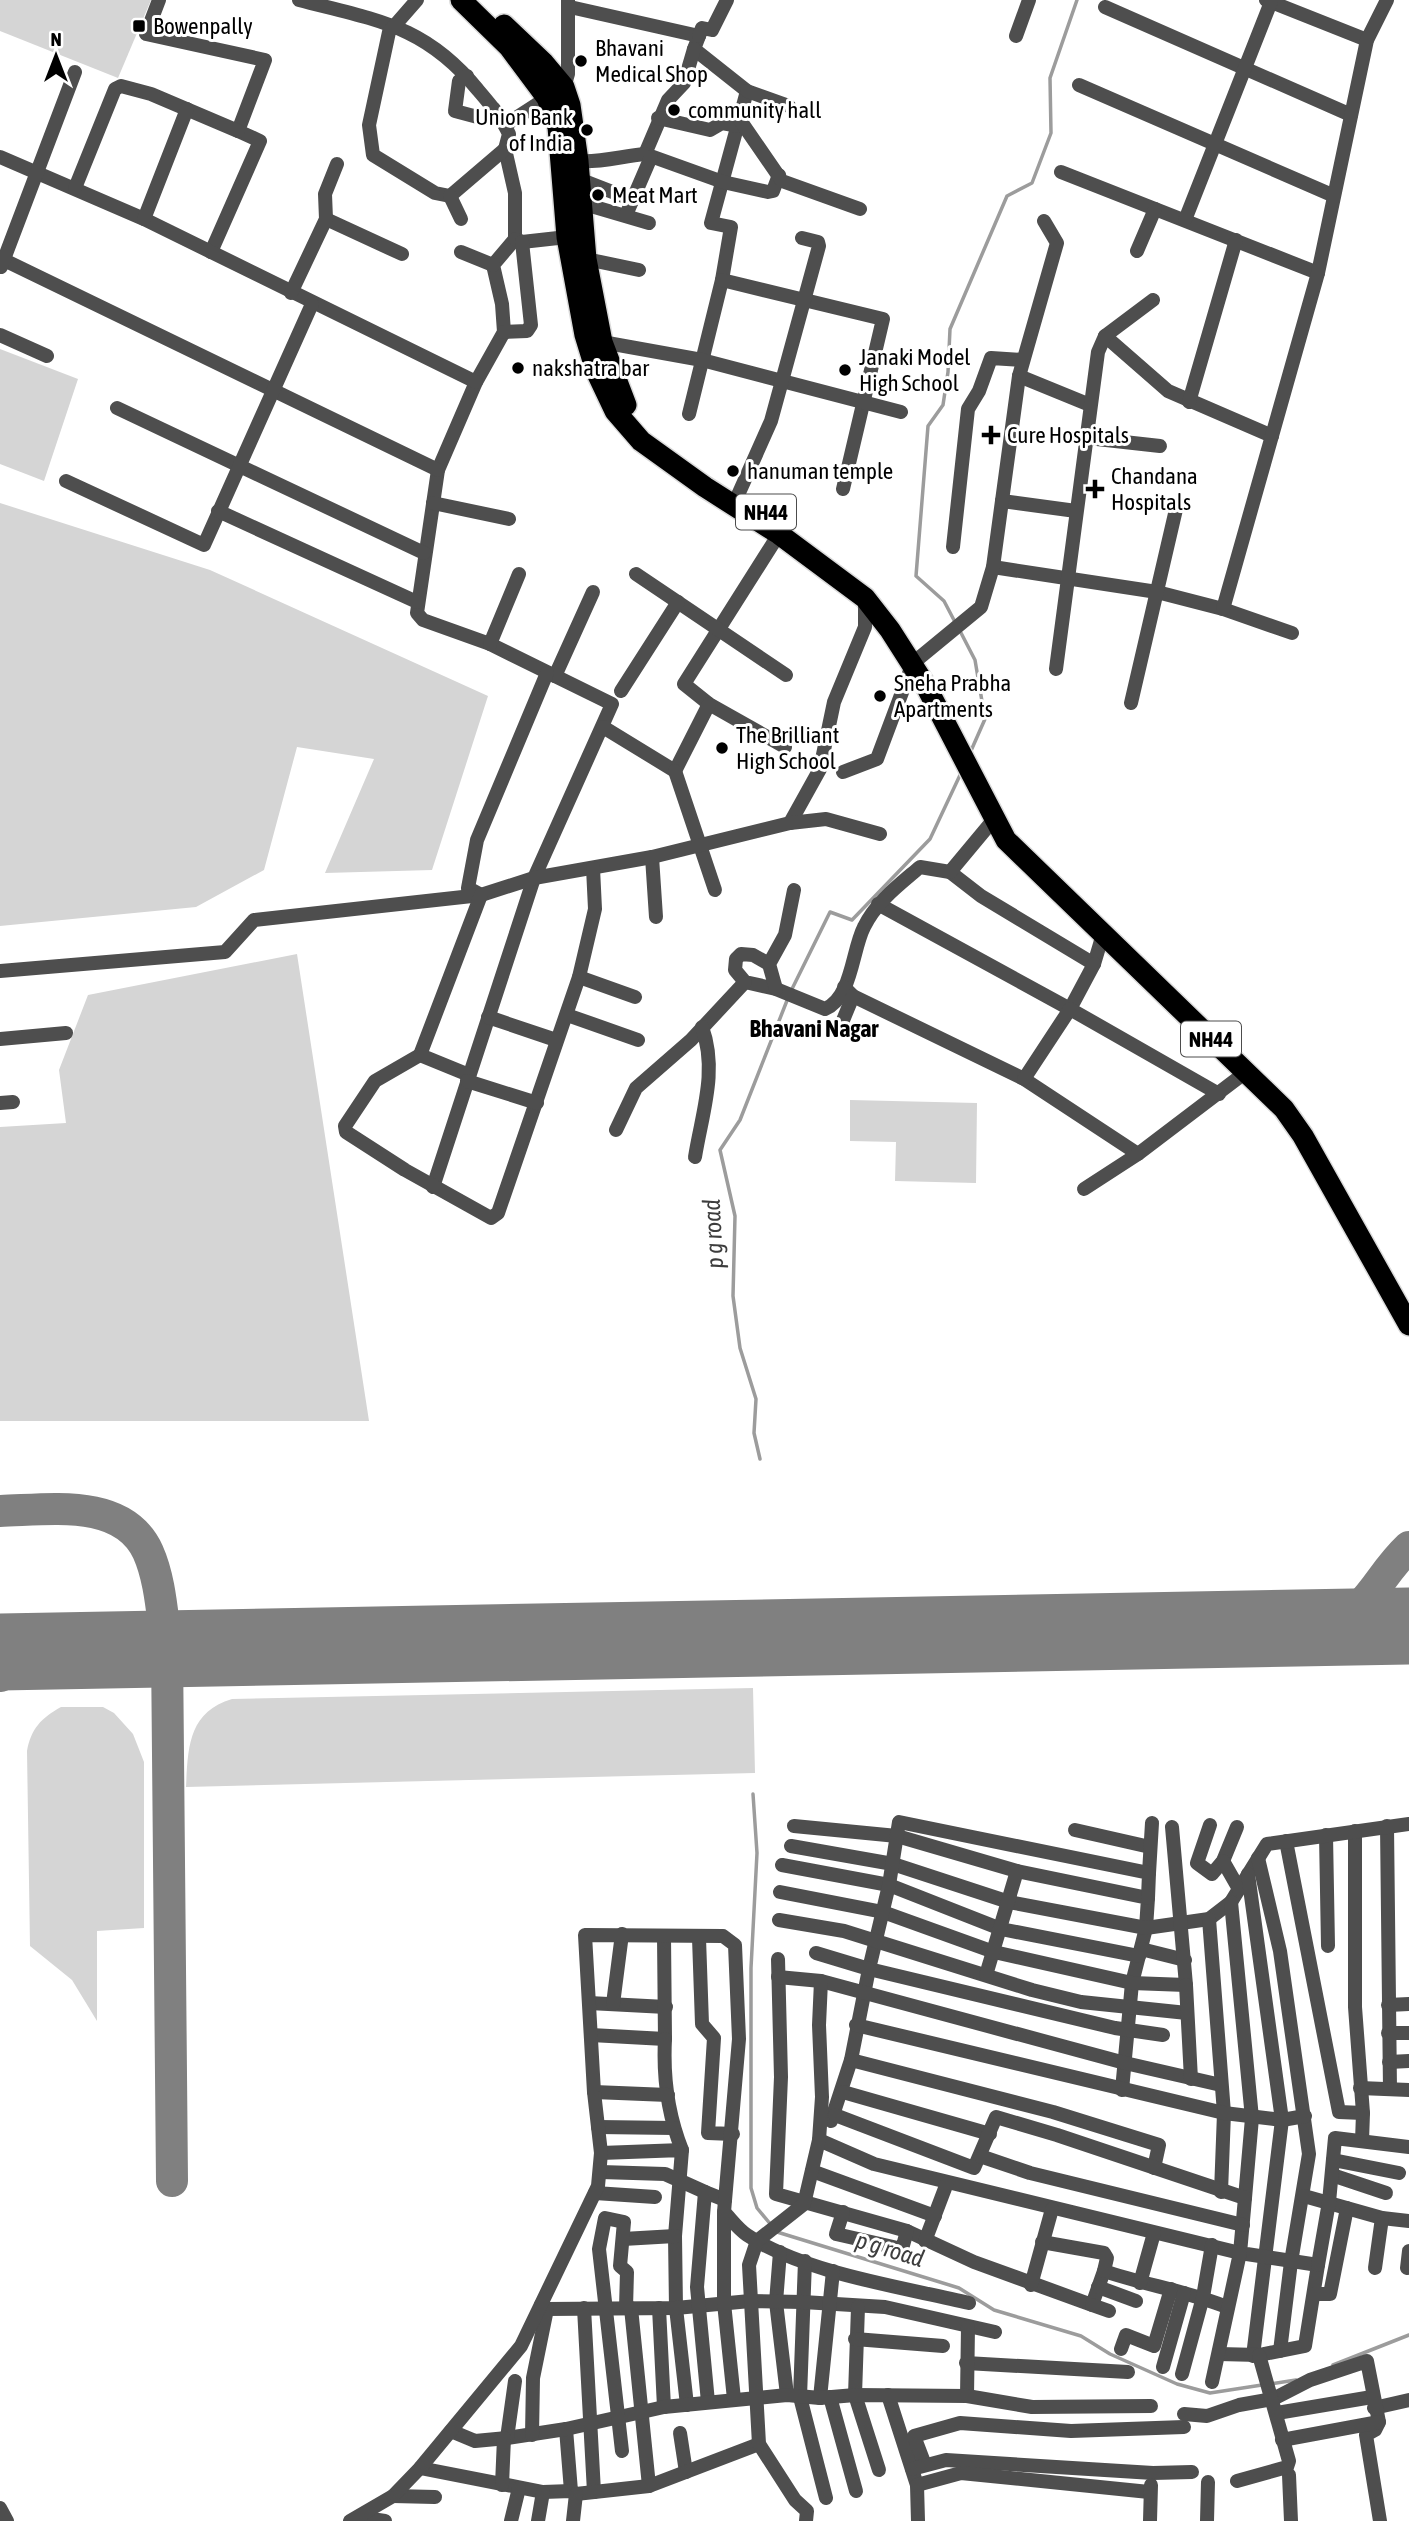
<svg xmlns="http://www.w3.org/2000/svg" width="1409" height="2521" font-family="'Asap Condensed',sans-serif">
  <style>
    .green { fill: #d5d5d5 }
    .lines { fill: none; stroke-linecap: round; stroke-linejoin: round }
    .stream { stroke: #9c9c9c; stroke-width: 3.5 }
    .taxiway { stroke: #808080; stroke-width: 32 }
    .runway { stroke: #808080; stroke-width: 77 }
    .highway-casing { stroke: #dbdbdb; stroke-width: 24 }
    .minor { stroke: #4e4e4e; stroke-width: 14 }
    .highway { stroke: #000; stroke-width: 21 }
    .poi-dot { fill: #000; stroke: #fff; stroke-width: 2.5 }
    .labels { text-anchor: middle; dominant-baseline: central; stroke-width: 6; stroke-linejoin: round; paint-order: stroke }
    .shield { fill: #fff; stroke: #4c4c4c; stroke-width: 2 }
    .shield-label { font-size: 21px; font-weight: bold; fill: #000 }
    .poi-label { font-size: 23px; fill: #000; stroke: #fff; text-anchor: start }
    .neighbourhood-label { font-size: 24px; font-weight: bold; fill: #000; stroke: #fff }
    .water-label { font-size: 24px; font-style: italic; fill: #3d3d3d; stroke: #fff }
  </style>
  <rect width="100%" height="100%" fill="#fff"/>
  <g class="green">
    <polygon points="0,0 151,0 118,78 0,31"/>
    <polygon points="0,349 78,379 44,481 0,464"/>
    <polygon points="0,503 210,570 488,696 432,870 325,873 374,759 297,747 264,870 196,907 0,926"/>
    <polygon points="297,954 369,1421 0,1421 0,1127 66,1123 59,1070 88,995"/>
    <polygon points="850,1100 977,1103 976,1183 895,1181 896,1142 850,1141"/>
    <path d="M 753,1688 L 755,1773 L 186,1787 C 188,1748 188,1712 232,1699 Z"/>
    <path d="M 61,1707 L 103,1707 L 114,1713 L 133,1734 L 144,1762 L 144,1928 L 97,1931 L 97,2021 L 72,1980 L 30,1946 L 27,1751 C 31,1729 41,1718 61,1707 Z"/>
  </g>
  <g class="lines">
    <g class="stream">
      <polyline points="955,622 944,601 916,576 928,426 943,405 948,372 950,329 1007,196 1032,183 1051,133 1050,78 1077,0"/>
      <polyline points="959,629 975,660 985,719 970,753"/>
      <polyline points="791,991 830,912 852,920 930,839 961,773"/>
      <polyline points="760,1459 754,1433 756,1399 740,1348 733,1296 735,1216 720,1150 740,1120 788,998"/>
      <polyline points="753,1794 757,1853 751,1968 751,2188 757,2208 772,2226"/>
      <polyline points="777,2232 959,2288 994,2310 1081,2336 1110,2354 1177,2384 1210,2393 1262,2385"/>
      <polyline points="1333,2365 1409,2335"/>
      <polyline points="1270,2384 1296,2380"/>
    </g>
    <g class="taxiway">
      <path d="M 0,1511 C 48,1510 123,1497 148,1552 C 161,1581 162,1617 167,1648 L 172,2181"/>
      <path d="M 1327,1628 C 1373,1607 1376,1578 1409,1547"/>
      <polyline points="1318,1629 1409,1644"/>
      <polyline points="0,1676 12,1662 38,1651"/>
    </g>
    <polyline class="runway" points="0,1652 1409,1626"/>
    <g class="highway-casing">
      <g id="highway">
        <polyline points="461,0 509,47 547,98 558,127 567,237 585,335 596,371 615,411 641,441 705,487 779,534 865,598 890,630 927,688 1006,840 1284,1109 1303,1136 1409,1325"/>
        <polyline points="504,25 543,62 564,87 570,105 578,161 586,259 602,342 626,405"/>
      </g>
    </g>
    <g class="minor">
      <polyline points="159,0 146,34 265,60 238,131 260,141 211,252"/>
      <path d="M 299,0 C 376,20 425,25 478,90 C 490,104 502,118 509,134 L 505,149 L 515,193 L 515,239 L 493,265 L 502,304 L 504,332 L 476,382 L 438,470 L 417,613 L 423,620 L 490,644 L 612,704 L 534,878 L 433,1187"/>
      <polyline points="417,0 389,32 369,125 373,155 435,193 450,196 505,149"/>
      <polyline points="1266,0 1367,40"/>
      <polyline points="570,7 699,36 694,49 747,91 711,223 731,227 722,280 689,414"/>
      <polyline points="1105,7 1351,115"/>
      <polyline points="699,36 702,28 712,30 727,0"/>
      <polyline points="1016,36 1029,0"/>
      <polyline points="694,49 684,83 668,100 645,154 723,182 768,192 773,191 779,175"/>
      <polyline points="467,76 459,81 455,111 485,119 494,109"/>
      <polyline points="1079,85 1332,195"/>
      <polyline points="747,91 789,106"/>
      <polyline points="658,118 710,130 722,123 739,126"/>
      <polyline points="740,120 782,181 860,209"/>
      <polyline points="505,125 564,87 568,74 568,0"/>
      <polyline points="0,157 144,219 476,382"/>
      <path d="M 578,161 C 600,163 622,156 645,154"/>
      <polyline points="1061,172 1318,273"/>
      <polyline points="579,179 633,200"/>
      <polyline points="75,188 115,89 121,86 151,94 238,131"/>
      <polyline points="450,196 461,219"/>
      <polyline points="581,203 649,223"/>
      <polyline points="626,215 651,157"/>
      <polyline points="144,219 187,109"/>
      <polyline points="326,219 402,254"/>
      <polyline points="1185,220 1271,2"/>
      <polyline points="515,239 522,242 567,237"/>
      <polyline points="1137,251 1155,209"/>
      <polyline points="461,252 493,265"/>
      <polyline points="586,259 639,270"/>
      <polyline points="4,260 438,470"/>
      <polyline points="1,267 75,72"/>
      <polyline points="722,280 883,319 843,489"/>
      <polyline points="291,293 326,219 325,194 337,164"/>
      <polyline points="504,332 527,331 531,325 522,242"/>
      <polyline points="0,335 47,356"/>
      <polyline points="1105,336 1168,391 1272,436"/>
      <polyline points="602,342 702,360 901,412"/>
      <polyline points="1019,376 1090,405"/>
      <polyline points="1189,402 1236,240"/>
      <polyline points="117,408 424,553"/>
      <polyline points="1088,438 1160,446"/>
      <polyline points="66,481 204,545 312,304"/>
      <polyline points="738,495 771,421 819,246 818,242 802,238"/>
      <polyline points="1002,501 1076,511"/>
      <polyline points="433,503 509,519"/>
      <polyline points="218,511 417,602"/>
      <polyline points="779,534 684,684 709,704 785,747"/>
      <polyline points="953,547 968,409 979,391 991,358 1023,360"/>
      <polyline points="993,567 1157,592 1223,609 1292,633"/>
      <polyline points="636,574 786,675"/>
      <polyline points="1223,609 1318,273 1367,40 1387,0"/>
      <polyline points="490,644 519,574"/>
      <polyline points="1056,669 1098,352 1105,336 1153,300"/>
      <polyline points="555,676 593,592"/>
      <polyline points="621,691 678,602"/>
      <polyline points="1131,703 1177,505"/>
      <polyline points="603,727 675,771 709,704"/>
      <polyline points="675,771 715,890"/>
      <polyline points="843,772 877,759 913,663 981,607 993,567 1019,376 1057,243 1044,221"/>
      <polyline points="790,823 820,769 834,702 865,627 865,598"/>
      <polyline points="652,857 656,917"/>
      <polyline points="950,872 981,896 1094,964 1103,934"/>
      <polyline points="481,895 468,888 477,840 547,673"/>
      <polyline points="878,904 1070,1009 1094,964"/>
      <path d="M 769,964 L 753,955 L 741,954 L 736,959 L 735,970 L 745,982 L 776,989 L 825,1009 C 852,998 852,950 864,927 C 876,902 899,885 920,867 L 950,872 L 995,818"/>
      <polyline points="0,971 225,952 254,920 481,895 534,878 652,857 790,823 826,819 880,834"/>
      <polyline points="579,977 635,997"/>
      <polyline points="844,987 853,996 1024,1079 1138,1154"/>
      <polyline points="776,989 769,964 785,935 794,890"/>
      <polyline points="567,1015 638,1040"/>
      <polyline points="488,1017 556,1040"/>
      <polyline points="839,1030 853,996"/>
      <polyline points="0,1039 66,1033"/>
      <polyline points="420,1055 375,1081 345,1126 346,1132 405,1170 491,1218 498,1213 579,977 595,909 593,868"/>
      <polyline points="469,1075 420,1055 481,895"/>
      <polyline points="1024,1079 1070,1009 1219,1094"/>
      <polyline points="467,1081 537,1103"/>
      <polyline points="0,1103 13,1102"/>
      <polyline points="616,1130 636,1088 691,1040 745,982"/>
      <path d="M 695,1157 C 702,1113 718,1071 702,1027"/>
      <polyline points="1084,1189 1138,1154 1246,1072"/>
      <polyline points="1210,1825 1197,1863 1212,1874 1223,1861 1237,1827"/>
      <polyline points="794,1826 897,1836 1017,1871 1148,1898 1146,1928 1132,1983 1122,2090"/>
      <polyline points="1387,1826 1390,2089"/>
      <polyline points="1075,1830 1150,1847"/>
      <polyline points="1355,1831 1355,2007 1363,2113 1362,2141"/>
      <polyline points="1326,1835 1328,1946"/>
      <polyline points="1286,1841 1339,2112 1363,2113"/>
      <polyline points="791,1846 893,1864 1009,1902 1146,1928 1209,1919 1231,1902 1267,1844 1409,1824"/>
      <polyline points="1258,1858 1280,1951 1309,2154 1291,2262 1280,2351"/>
      <polyline points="1223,1861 1239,1889"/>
      <polyline points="782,1865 889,1885 1001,1929 1139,1956 1141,1949 1185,1960"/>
      <polyline points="1149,1873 1152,1823"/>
      <polyline points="1248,1874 1282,2120 1253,2356"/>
      <polyline points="780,1892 883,1912 994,1952 1132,1983 1186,1985 1172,1827"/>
      <polyline points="1148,1898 1149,1873 899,1822 889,1885 869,1969 1115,2028 1163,2035"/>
      <polyline points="1231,1902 1252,2118 1245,2198"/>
      <polyline points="1209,1919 1224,2113 1221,2192"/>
      <polyline points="779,1920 844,1931 1032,1990 1081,2002 1187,2013"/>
      <polyline points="699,1938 702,2024 714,2038 708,2133 733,2134"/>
      <polyline points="816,1953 869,1969 851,2060 831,2121"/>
      <path d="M 778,1959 L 781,2077 L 776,2194 L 907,2231 L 974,2262 L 1092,2305 L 1104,2271 C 1145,2285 1187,2291 1227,2307"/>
      <polyline points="986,1975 1017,1871"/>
      <polyline points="778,1977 821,1981 1125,2063 1221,2085"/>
      <polyline points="1186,1985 1191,2079"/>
      <polyline points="589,2003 666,2007"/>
      <polyline points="613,2004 622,1934"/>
      <polyline points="1388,2005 1409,2004"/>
      <polyline points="856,2025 1224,2113 1282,2120 1305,2116"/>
      <polyline points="1388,2033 1409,2033"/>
      <polyline points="591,2035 665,2039 664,1936"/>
      <path d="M 665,2039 C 663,2077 668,2115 682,2150"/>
      <polyline points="851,2060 1053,2112 1159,2145 1154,2168"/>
      <polyline points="1389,2062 1409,2061"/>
      <polyline points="1360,2088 1409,2090"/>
      <polyline points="594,2092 668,2095"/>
      <polyline points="843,2092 990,2134"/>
      <polyline points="835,2115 974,2168 996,2117 1057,2135 1245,2198 1240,2253 1318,2265 1305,2346 1259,2355 1219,2354"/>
      <polyline points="598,2127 674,2128"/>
      <polyline points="819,2140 874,2164 1240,2253 1212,2382"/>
      <polyline points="601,2153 682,2150 675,2236 676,2308 687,2405"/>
      <polyline points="980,2156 1030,2173 1243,2225"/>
      <polyline points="1333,2160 1399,2173"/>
      <polyline points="812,2171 935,2216"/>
      <polyline points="601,2172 665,2174 705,2192"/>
      <polyline points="1332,2175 1386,2193"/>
      <polyline points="595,2193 655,2197"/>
      <polyline points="1304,2196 1382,2218 1409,2221"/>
      <path d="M 724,2212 C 731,2219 738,2229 747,2235 C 804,2273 902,2287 969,2303"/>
      <polyline points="843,2212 836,2234 902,2249 907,2231"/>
      <polyline points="623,2239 675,2236"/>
      <polyline points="925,2241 947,2183"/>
      <polyline points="1042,2242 1104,2253 1107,2258 1104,2271"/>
      <polyline points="780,2252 776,2302 787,2395"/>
      <polyline points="805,2261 800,2397 826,2498"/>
      <polyline points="1318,2265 1329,2202 1335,2138 1409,2147"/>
      <polyline points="1375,2268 1382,2218"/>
      <polyline points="1407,2268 1409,2251"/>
      <polyline points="1140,2283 1154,2233"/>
      <polyline points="1031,2285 1052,2209"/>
      <polyline points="1098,2287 1136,2301"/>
      <polyline points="1314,2294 1330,2294 1347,2208"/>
      <polyline points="541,2305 547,2309 676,2308 750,2301 803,2302 885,2307 995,2332"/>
      <polyline points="1092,2305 1109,2311"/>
      <polyline points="858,2307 855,2395 879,2470"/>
      <polyline points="584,2308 594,2492"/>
      <polyline points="631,2308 649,2486"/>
      <polyline points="659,2308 664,2407"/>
      <polyline points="855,2339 943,2346"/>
      <polyline points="1121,2349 1126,2335 1154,2346 1171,2289"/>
      <polyline points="966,2363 1128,2372"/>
      <polyline points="1163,2367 1184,2293"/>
      <polyline points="1182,2374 1203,2297 1212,2245"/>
      <polyline points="888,2395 917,2485 918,2521"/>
      <polyline points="967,2396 968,2327"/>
      <polyline points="830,2397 856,2491"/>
      <polyline points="820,2398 833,2271"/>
      <polyline points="708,2402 697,2287 705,2192 725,2200"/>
      <polyline points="1374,2408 1409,2400"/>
      <polyline points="1277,2413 1372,2397"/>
      <polyline points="1184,2414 1207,2416 1239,2405 1273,2399 1310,2380 1367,2361 1379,2422 1375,2430 1366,2435 1380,2521"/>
      <polyline points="566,2429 571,2491"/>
      <polyline points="451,2431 475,2441 507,2438 566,2429 664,2407 787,2395 820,2398 855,2395 967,2396 1032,2407 1151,2406"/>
      <polyline points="680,2433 686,2472"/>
      <polyline points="532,2435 533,2378 547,2309"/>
      <polyline points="507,2438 515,2381"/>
      <polyline points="1282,2440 1379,2422"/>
      <polyline points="622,2451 599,2249 605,2218 624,2222 620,2266 627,2272 626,2308"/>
      <polyline points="925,2465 914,2436 960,2423 1071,2431 1184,2427"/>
      <polyline points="420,2468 543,2492 571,2491 576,2494 649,2486 759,2444"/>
      <polyline points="912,2469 946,2460 1153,2473 1192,2472"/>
      <polyline points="1289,2475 1291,2521"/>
      <polyline points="1237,2481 1287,2467 1289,2461 1259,2355"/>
      <polyline points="502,2485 504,2438"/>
      <polyline points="917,2485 961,2473 1149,2492"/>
      <polyline points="393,2496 435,2497"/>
      <polyline points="0,2508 7,2521"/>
      <polyline points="358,2517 385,2521"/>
      <polyline points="350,2521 393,2496 420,2468 521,2346 598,2186 601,2153 594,2092 585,1935 723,1936 735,1945 739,2039 724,2212 724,2303 734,2399"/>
      <polyline points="511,2521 519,2488"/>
      <polyline points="538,2521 543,2492"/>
      <polyline points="573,2521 576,2494"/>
      <polyline points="806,2521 807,2511 795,2500 759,2444 749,2265 757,2241 804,2204 819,2140 822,2097 819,2025 821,1981"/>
      <polyline points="1150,2521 1151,2485"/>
      <polyline points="1207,2521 1208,2482"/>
    </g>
    <use href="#highway" class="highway"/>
  </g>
  <g class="poi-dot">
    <rect x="132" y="19" width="14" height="14" rx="3.5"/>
    <circle cx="581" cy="61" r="7"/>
    <circle cx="674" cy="110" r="7"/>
    <circle cx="587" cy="130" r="7"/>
    <circle cx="598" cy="195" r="7"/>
    <circle cx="518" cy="368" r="7"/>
    <circle cx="845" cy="370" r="7"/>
    <path d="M987.5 424.5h7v7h7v7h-7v7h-7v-7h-7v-7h7z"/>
    <circle cx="733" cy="471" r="7"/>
    <path d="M1091.5 478.5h7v7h7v7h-7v7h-7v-7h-7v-7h7z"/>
    <circle cx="880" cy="696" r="7"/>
    <circle cx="722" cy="748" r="7"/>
  </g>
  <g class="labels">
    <g class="shield">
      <rect x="736" y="494.5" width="60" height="35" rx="5"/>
      <rect x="1181" y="1021.5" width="60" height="35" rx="5"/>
    </g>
    <g class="shield-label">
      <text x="766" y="512">NH44</text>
      <text x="1211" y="1039">NH44</text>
    </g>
    <g class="poi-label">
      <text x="153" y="26">Bowenpally</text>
      <text x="595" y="48">Bhavani<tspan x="595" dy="26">Medical Shop</tspan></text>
      <text x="688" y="110">community hall</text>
      <text x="573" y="117" text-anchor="end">Union Bank<tspan x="573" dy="26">of India</tspan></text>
      <text x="612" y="195">Meat Mart</text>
      <text x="859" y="357">Janaki Model<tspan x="859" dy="26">High School</tspan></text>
      <text x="532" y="368">nakshatra bar</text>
      <text x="1007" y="435">Cure Hospitals</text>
      <text x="747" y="471">hanuman temple</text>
      <text x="1111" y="476">Chandana<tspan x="1111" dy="26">Hospitals</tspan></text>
      <text x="894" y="683">Sneha Prabha<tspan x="894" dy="26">Apartments</tspan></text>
      <text x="736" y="735">The Brilliant<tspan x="736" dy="26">High School</tspan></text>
    </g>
    <g class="neighbourhood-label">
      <text x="814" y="1028">Bhavani Nagar</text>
    </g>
    <g class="water-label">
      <text transform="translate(713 1234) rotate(-93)">p g road</text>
      <text transform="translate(890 2249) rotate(17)">p g road</text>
    </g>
  </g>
  <g transform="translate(56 56)" stroke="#ffffff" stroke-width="5" paint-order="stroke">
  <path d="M0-5L12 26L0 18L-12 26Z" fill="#000000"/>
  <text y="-10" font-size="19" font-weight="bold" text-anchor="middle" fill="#000000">N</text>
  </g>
</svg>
